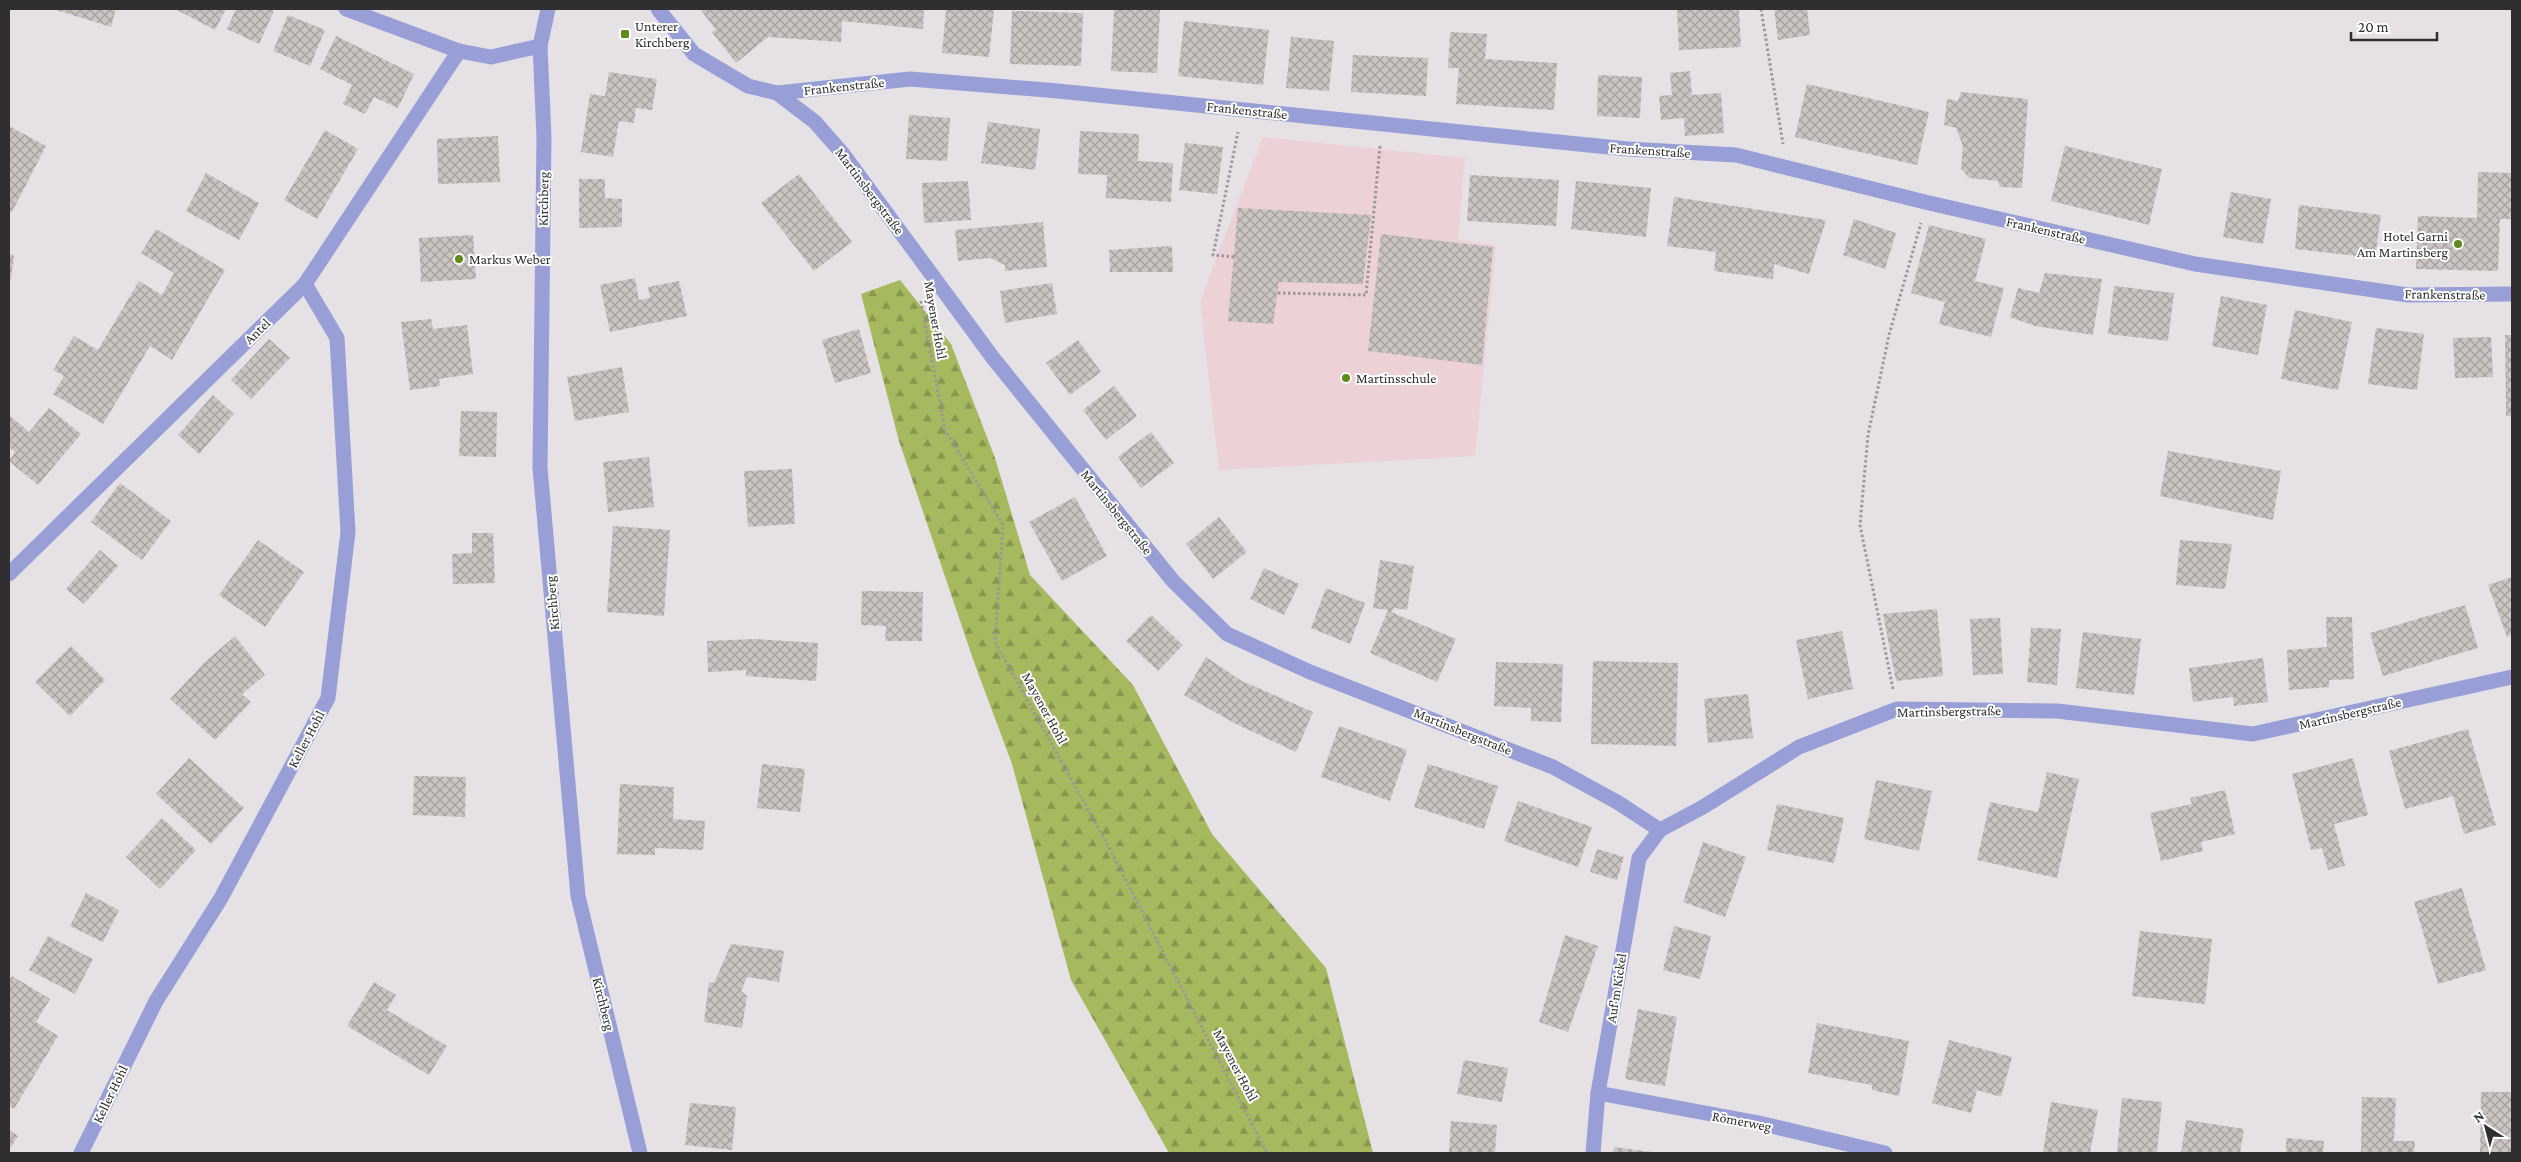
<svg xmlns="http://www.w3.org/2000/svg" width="2521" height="1162" font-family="'Crimson Pro',serif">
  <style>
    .education { fill: #ecd1d6 }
    .forest { fill: url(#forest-firs) }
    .building { fill: url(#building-cross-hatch) }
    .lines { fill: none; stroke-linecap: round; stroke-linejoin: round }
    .path { stroke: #9b979a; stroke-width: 3; stroke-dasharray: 2.5 2.5; stroke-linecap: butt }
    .street { stroke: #979fd6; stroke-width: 15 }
    .poi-dot { fill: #608b1a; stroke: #fff; stroke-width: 2 }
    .labels { text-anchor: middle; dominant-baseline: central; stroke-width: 4; stroke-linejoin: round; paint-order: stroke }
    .poi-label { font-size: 14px; fill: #302e30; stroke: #fff; text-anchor: start }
    .street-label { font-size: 14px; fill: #302e30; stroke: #fff }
  </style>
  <defs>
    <pattern id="forest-firs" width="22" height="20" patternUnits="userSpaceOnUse" patternTransform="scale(1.25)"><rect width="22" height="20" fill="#a6b95f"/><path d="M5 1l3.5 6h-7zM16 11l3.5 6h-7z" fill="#88974f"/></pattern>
    <pattern id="building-cross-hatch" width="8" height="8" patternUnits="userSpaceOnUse" patternTransform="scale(1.25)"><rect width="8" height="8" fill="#cac4c2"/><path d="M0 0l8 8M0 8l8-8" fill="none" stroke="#a4a09e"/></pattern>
  </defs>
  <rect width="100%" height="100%" fill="#e6e1e5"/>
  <polygon class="education" points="1263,137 1465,158 1458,240 1496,245 1475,456 1219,470 1200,301"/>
  <polygon class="forest" points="900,280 951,344 995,458 1030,575 1133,685 1212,834 1326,968 1373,1153 1169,1153 1071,980 1012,764 974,662 899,441 861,294"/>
  <g class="building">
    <polygon points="53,9 116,9 111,27"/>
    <polygon points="175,9 226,9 215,30"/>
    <polygon points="236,9 269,9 274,11 259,44 227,29"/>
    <polygon points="700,9 924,9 923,29 842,21 841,42 768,37 736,63 712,32 716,30"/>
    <polygon points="946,9 994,9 989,57 942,53"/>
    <polygon points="1114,9 1160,10 1157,73 1111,71"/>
    <polygon points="1677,9 1739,9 1741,47 1679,50"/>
    <polygon points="1774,9 1807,9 1810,35 1778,40"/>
    <polygon points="1012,11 1083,13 1081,66 1010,64"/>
    <polygon points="288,15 325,30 310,66 273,51"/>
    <polygon points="1184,21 1269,30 1263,85 1178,76"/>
    <polygon points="1450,32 1487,34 1485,59 1557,63 1554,110 1456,104 1459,68 1448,68"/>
    <polygon points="336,36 414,74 398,108 374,97 365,114 343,104 352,85 320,69"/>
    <polygon points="1291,37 1334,41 1329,91 1286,88"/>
    <polygon points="1353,55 1428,58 1426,96 1351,92"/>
    <polygon points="1690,71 1692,95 1721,93 1724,133 1685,136 1684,118 1661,120 1659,96 1672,95 1670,73"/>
    <polygon points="609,72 657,79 652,110 636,108 634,123 619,121 613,157 581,152 590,94 605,96"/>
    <polygon points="1598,75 1642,77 1640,118 1597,116"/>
    <polygon points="1807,84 1929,112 1917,165 1795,137"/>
    <polygon points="1961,92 2028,99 2022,188 2000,187 1998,181 1969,178 1961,169 1963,146 1956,128 1944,125 1947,99 1958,101"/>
    <polygon points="909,115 950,118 947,161 906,159"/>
    <polygon points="988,122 1040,129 1035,170 981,163"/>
    <polygon points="9,126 46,146 12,212 9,210"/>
    <polygon points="325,130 358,149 317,219 284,200"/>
    <polygon points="1080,131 1139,134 1138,161 1173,163 1171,202 1106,198 1107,175 1078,174"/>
    <polygon points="498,136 500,182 438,184 437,139"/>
    <polygon points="1185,143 1223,147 1217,194 1179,190"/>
    <polygon points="2065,146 2162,169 2149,225 2051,201"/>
    <polygon points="2478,172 2512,173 2512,219 2500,219 2498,271 2416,269 2418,216 2477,218"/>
    <polygon points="206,173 259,203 239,240 186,211"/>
    <polygon points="799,174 852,242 814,271 761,203"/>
    <polygon points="1470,175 1559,180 1556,226 1467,221"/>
    <polygon points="579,179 605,179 605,198 622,199 622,227 579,228"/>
    <polygon points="968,181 971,220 924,223 922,183"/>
    <polygon points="1576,181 1651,188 1646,237 1571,229"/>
    <polygon points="2231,192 2271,199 2263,244 2223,237"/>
    <polygon points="1674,197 1826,220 1809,274 1774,264 1773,279 1714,271 1716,252 1667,246"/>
    <polygon points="2299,205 2381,215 2375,258 2295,249"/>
    <polygon points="1238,208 1371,215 1363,284 1279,282 1273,324 1228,321"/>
    <polygon points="1854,219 1896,233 1885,269 1843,255"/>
    <polygon points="1043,222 1047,267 1005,271 1005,265 990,258 958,261 955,230"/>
    <polygon points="1929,225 1986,239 1975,281 2004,288 1991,337 1939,324 1945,302 1911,293"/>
    <polygon points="156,229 225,270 172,360 150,346 103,424 53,394 64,376 53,370 74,336 98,350 139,281 162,295 174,273 141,253"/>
    <polygon points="1381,234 1493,247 1482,365 1368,351"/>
    <polygon points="473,235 476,279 421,282 419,238"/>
    <polygon points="1172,246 1173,272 1110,272 1109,250"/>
    <polygon points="9,254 14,255 11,279 9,279"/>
    <polygon points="2045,273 2102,279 2093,335 2035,326 2010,317 2018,288 2039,293"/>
    <polygon points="635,278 639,300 650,298 648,287 679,281 687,316 610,332 600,285"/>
    <polygon points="1052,283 1057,314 1005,323 1000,291"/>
    <polygon points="2114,286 2174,293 2168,341 2108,334"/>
    <polygon points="2221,296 2267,305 2258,355 2212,346"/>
    <polygon points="2295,310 2352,322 2338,390 2281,379"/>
    <polygon points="431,319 433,329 467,325 473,374 439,379 440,386 410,390 401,322"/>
    <polygon points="2376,328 2424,334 2417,390 2368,384"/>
    <polygon points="859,329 871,373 835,383 822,340"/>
    <polygon points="2505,335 2512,335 2512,416 2506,416"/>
    <polygon points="2491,337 2493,377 2455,378 2453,338"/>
    <polygon points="269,339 290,358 251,399 231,380"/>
    <polygon points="1078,340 1101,372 1070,395 1046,363"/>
    <polygon points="622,367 629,412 575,421 567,377"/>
    <polygon points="1114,386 1137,416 1106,440 1083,410"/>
    <polygon points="213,395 234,414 199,454 178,435"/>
    <polygon points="49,408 81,434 38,485 9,461 15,452 9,447 9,415 29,432"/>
    <polygon points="461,411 497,412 496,457 459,456"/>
    <polygon points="1151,432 1174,463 1141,488 1118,457"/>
    <polygon points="2168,451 2281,471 2273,520 2160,496"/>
    <polygon points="649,457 654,507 608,512 603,462"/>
    <polygon points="792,469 795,524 748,527 744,471"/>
    <polygon points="120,483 171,521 142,560 91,522"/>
    <polygon points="1075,497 1107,556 1062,581 1029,522"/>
    <polygon points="1219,517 1247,552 1213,579 1186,544"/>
    <polygon points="613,526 670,530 664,616 607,612"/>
    <polygon points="472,533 493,533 495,583 453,584 452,554 472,553"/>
    <polygon points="258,540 304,572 265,627 219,595"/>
    <polygon points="2180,540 2232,544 2225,589 2176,585"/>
    <polygon points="100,550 118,566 84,604 66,589"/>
    <polygon points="1380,560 1414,566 1407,610 1395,608 1391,612 1456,639 1437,682 1370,653 1388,610 1373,608"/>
    <polygon points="1264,568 1299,584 1284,615 1250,599"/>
    <polygon points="2512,577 2512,635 2507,637 2488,585"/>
    <polygon points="1326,588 1365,603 1350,644 1311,628"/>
    <polygon points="862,591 923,592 922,641 885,641 886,626 861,625"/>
    <polygon points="2465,605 2478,648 2383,676 2370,633"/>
    <polygon points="1937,609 1943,676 1896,681 1883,614"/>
    <polygon points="1151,615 1183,645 1158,671 1126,641"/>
    <polygon points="2326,617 2352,617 2354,679 2329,680 2329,687 2289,690 2287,650 2327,647"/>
    <polygon points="2000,618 2003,674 1973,675 1970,619"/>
    <polygon points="2031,628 2061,629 2057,685 2027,682"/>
    <polygon points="1842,631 1853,689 1808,699 1796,640"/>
    <polygon points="2083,632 2141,639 2134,695 2076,688"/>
    <polygon points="235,636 265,675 242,694 251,702 215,740 170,699 206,661"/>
    <polygon points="755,639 818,643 816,681 746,676 746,670 708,672 707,641"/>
    <polygon points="71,646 105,680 70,716 35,682"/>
    <polygon points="1206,657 1242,681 1313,712 1296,752 1238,725 1184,695"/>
    <polygon points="2263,658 2268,702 2234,706 2233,697 2193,702 2189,668"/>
    <polygon points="1593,661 1678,663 1676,746 1591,744"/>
    <polygon points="1496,662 1563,664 1561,722 1531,721 1531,708 1494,706"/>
    <polygon points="1748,694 1753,738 1708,743 1704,699"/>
    <polygon points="1339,726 1407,750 1390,801 1321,777"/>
    <polygon points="2468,729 2496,825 2464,834 2453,796 2405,809 2389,751"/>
    <polygon points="189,758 244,808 211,844 156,794"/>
    <polygon points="2353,758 2368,815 2334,824 2345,866 2328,870 2322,848 2311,850 2292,774"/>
    <polygon points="762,764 805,769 800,812 757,808"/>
    <polygon points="1428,764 1498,786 1484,829 1414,807"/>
    <polygon points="2047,772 2079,779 2057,878 1977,860 1990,802 2038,812"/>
    <polygon points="414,776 466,777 465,817 413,815"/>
    <polygon points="1876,780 1932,791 1919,851 1864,839"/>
    <polygon points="620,784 674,787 673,819 705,821 703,850 655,848 655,855 617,854"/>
    <polygon points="2225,790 2235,834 2201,842 2203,851 2161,861 2150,813 2192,804 2190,798"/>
    <polygon points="1518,801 1592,827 1578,867 1504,841"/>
    <polygon points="1777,804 1844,818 1834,863 1767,850"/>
    <polygon points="162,818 196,850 160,889 126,857"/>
    <polygon points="1703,842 1746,857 1725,917 1683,902"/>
    <polygon points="1597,849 1624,857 1617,880 1590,872"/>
    <polygon points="2462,888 2486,970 2438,984 2414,902"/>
    <polygon points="86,893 119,910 103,942 70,926"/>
    <polygon points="1674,926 1711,936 1700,979 1663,970"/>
    <polygon points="2140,931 2212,939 2205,1004 2132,996"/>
    <polygon points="1565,935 1598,946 1568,1032 1539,1022"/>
    <polygon points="48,936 93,959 75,994 29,970"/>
    <polygon points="731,944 784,951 779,982 747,977 741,991 747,996 742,1028 704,1022 709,982 714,983"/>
    <polygon points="12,976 50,999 36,1022 58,1036 14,1109 9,1106 9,981"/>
    <polygon points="374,982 396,995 387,1010 447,1046 429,1075 347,1026"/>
    <polygon points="1638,1009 1677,1017 1665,1086 1625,1079"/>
    <polygon points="1817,1023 1909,1041 1899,1096 1872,1090 1872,1085 1808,1073"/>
    <polygon points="1949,1040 2012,1057 2001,1097 1977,1090 1971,1113 1932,1103"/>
    <polygon points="1464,1060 1508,1068 1502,1102 1457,1094"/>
    <polygon points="2481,1092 2512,1092 2512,1153 2480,1153"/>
    <polygon points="2362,1097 2396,1098 2394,1141 2415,1141 2414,1153 2361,1153"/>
    <polygon points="2122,1098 2162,1102 2157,1153 2117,1153"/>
    <polygon points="2051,1102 2098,1110 2090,1153 2043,1152"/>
    <polygon points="690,1103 736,1107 732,1150 685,1145"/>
    <polygon points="2186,1120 2244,1129 2240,1153 2181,1153"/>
    <polygon points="1451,1121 1497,1125 1495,1153 1449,1153"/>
    <polygon points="9,1130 18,1136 9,1150"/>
    <polygon points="2286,1138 2324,1141 2323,1153 2286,1153"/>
    <polygon points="1614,1147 1652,1152 1652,1153 1613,1153"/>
  </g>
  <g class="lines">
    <g class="path">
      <polyline points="1761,9 1783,144"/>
      <polyline points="1234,257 1213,255 1238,132"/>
      <polyline points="1278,293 1366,295 1380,146"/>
      <polyline points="921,301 945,430 1003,525 995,642 1106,842 1267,1153"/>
      <polyline points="1893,689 1860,525 1868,435 1889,335 1921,223"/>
    </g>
    <g class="street">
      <polyline points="346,9 459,51 491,57 540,46"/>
      <polyline points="548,9 540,46 544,137 540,468 578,896 640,1153"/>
      <polyline points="658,9 694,54 748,86 777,93 815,122 843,154 993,358 1173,581 1227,634 1310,672 1553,767 1617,802 1660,830"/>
      <polyline points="777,93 910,79 1058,91 1628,149 1736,155 1925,202 2195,264 2408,295 2512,294"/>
      <polyline points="9,574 305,284 459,51"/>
      <polyline points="1598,1093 1759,1123 1885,1153"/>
      <polyline points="81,1153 156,1001 221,898 328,698 348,532 337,338 305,284"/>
      <polyline points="1593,1153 1598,1093 1639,858 1660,830 1703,807 1799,747 1897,709 2057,711 2253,734 2512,677"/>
    </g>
  </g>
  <g class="poi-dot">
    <rect x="620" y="29" width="10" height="10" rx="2.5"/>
    <circle cx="2458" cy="244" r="5"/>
    <circle cx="459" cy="259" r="5"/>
    <circle cx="1346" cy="378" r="5"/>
  </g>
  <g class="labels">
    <g class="poi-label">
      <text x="635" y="26">Unterer<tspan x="635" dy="16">Kirchberg</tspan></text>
      <text x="2448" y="236" text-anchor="end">Hotel Garni<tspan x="2448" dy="16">Am Martinsberg</tspan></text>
      <text x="469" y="259">Markus Weber</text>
      <text x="1356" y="378">Martinsschule</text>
    </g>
    <g class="street-label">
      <text transform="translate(844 86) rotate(-6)">Frankenstraße</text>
      <text transform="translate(1247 110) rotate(6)">Frankenstraße</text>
      <text transform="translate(1650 150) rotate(4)">Frankenstraße</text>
      <text transform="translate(870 191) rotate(53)">Martinsbergstraße</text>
      <text transform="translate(543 199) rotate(-89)">Kirchberg</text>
      <text transform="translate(2046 230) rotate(13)">Frankenstraße</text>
      <text transform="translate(2445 294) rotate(1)">Frankenstraße</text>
      <text transform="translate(936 320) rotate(80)">Mayener Hohl</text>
      <text transform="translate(257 331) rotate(-44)">Antel</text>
      <text transform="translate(1117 512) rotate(51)">Martinsbergstraße</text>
      <text transform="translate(552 603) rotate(-95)">Kirchberg</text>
      <text transform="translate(1045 708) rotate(61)">Mayener Hohl</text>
      <text transform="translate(1949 711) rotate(-1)">Martinsbergstraße</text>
      <text transform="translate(2350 713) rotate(-13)">Martinsbergstraße</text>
      <text transform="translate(1463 731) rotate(22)">Martinsbergstraße</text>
      <text transform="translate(306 739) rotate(-62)">Keller Hohl</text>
      <text transform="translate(1616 988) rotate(-81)">Auf'm Kickel</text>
      <text transform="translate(604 1004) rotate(76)">Kirchberg</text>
      <text transform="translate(1236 1065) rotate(62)">Mayener Hohl</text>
      <text transform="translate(110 1094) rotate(-64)">Keller Hohl</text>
      <text transform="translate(1742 1121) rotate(11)">Römerweg</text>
    </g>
  </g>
  <rect width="2521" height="1162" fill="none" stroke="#302e30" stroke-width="20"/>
  <g transform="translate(2486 1127) rotate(324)" stroke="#ffffff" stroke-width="4" paint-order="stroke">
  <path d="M0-4L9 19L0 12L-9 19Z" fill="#302e30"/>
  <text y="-8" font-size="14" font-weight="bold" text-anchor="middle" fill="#302e30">N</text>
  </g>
  <path d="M2351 32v8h86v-8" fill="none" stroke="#302e30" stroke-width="2.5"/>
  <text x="2358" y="32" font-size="15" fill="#302e30" stroke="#ffffff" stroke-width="4" paint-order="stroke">20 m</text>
</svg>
